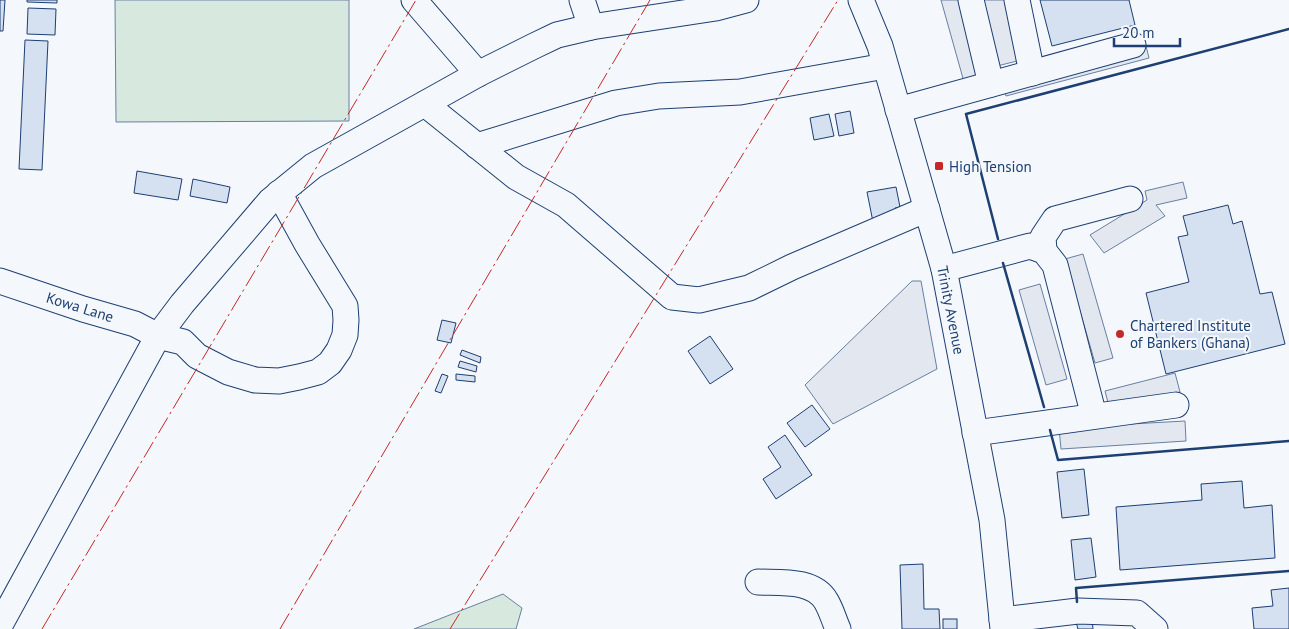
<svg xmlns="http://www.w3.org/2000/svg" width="1289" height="629" font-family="'PT Sans',sans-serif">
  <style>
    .green { fill: #d7e8df; stroke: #687fa3 }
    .parking { fill: #e3e8f0; stroke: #687fa3 }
    .building { fill: #d5e0f0; stroke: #1d3f73 }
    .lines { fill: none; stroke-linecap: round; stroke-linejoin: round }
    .minor-casing { stroke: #1d3f73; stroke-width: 27 }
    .minor { stroke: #f4f7fb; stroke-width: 25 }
    .wall { stroke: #1d3f73; stroke-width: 2.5 }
    .power { stroke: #c62828; stroke-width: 1; stroke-dasharray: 18 4 2.5 4; stroke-linecap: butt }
    .poi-dot { fill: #c62828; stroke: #f4f7fb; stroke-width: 2 }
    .labels { text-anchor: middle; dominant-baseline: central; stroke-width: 4; stroke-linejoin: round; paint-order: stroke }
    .poi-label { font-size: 15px; fill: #1d3f73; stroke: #f4f7fb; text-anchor: start }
    .street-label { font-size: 15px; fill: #1d3f73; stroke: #f4f7fb }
  </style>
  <rect width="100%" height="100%" fill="#f4f7fb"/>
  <g class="green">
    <polygon points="115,0 349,0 349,121 116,122"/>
    <polygon points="503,594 522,608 516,629 414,629"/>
  </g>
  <g class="parking">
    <polygon points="941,0 966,0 987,75 964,82"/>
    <polygon points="977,0 1006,0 1021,60 993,67"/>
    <polygon points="1146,46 1149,58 1006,96 1003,85"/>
    <polygon points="1183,182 1187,198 1156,205 1165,216 1104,253 1090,235 1147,200 1145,191"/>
    <polygon points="1083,254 1113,358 1095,363 1065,259"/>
    <polygon points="912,281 921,281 937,369 833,424 805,385"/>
    <polygon points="1040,284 1067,379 1046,385 1019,290"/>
    <polygon points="1175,373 1180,392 1110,410 1105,391"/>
    <polygon points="1185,421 1186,441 1061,449 1059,428"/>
  </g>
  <g class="building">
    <polygon points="0,0 5,0 3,31 0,31"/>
    <polygon points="27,0 57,0 57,3 27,2"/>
    <polygon points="1040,0 1129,0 1135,25 1052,46"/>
    <polygon points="28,8 56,9 55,35 27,34"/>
    <polygon points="25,40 48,41 42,170 19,169"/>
    <polygon points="850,111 854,133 839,136 835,114"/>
    <polygon points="829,114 834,136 814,140 810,118"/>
    <polygon points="137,171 182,179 178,200 134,193"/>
    <polygon points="193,179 230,187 227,203 190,196"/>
    <polygon points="896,187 900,207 895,208 896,217 873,222 867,192"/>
    <polygon points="1228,205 1233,224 1242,221 1260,294 1272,292 1285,344 1166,374 1146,293 1189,282 1178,237 1188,235 1183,216"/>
    <polygon points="442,320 456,323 451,343 437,340"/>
    <polygon points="710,336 733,369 710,384 688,351"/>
    <polygon points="462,350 481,357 480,363 460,355"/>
    <polygon points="460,361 477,366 476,372 458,367"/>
    <polygon points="442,374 448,376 441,393 435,391"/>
    <polygon points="456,374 475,376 475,382 456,380"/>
    <polygon points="812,405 830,429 805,447 787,423"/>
    <polygon points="785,435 812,475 776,499 763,479 781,467 768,447"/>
    <polygon points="1084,469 1089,515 1062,518 1057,472"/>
    <polygon points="1242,481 1244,508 1272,505 1275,558 1120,570 1116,507 1202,500 1201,484"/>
    <polygon points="1091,538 1096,577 1075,580 1071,540"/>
    <polygon points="923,564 924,609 939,609 940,629 902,629 900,565"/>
    <polygon points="1289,588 1289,629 1254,629 1252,608 1273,606 1271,590"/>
    <rect x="943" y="619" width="14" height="10"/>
    <polygon points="1092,619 1093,629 1078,629 1076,622"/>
  </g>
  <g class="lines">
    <g class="minor-casing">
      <g id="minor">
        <polyline points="414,0 478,74"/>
        <polyline points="861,0 880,46 944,269 992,520 1003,629"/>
        <polyline points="971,0 991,84"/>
        <polyline points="1017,0 1032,73"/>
        <polyline points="591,27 716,8 746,0"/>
        <polyline points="425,104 516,177 566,205 672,297 699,300 749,288 792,267 927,209"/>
        <polyline points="898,110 1133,45"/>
        <polyline points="477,146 616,103 659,96 740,92 885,66"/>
        <polyline points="1044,251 1043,237 1055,219 1130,199"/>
        <polyline points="944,269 1030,246 1044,251 1055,265 1094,416"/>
        <polyline points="0,281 83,309 135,324 158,336 182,304 270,201 313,166 478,74 534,46 557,35 591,27 582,0"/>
        <polyline points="975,433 1176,405"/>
        <path d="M 758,582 C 780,583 813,579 826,601 C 831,609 834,620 838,629"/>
        <polyline points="1002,620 1078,611 1137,613 1155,629"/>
        <polyline points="0,625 158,336 183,342 197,356 228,372 255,380 279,381 299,377 318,372 330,363 339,350 345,335 346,320 345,306 307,244 279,193"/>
      </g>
    </g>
    <use href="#minor" class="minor"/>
    <g class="wall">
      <polyline points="998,239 966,114 1289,29"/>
      <polyline points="1003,263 1044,407"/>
      <polyline points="1050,430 1058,460 1289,441"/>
      <polyline points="1077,602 1076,588 1289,571"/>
    </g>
    <g class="power">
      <polyline points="42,629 416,0"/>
      <polyline points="280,629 650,0"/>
      <polyline points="450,629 838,0"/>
    </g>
  </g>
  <g class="poi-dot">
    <rect x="934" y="161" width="10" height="10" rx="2.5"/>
    <circle cx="1120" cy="334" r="5"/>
  </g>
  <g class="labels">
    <g class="poi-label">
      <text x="949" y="166">High Tension</text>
      <text x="1130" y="325">Chartered Institute<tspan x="1130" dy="17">of Bankers (Ghana)</tspan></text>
    </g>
    <g class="street-label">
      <text transform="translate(80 307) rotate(17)">Kowa Lane</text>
      <text transform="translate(951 310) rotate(79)">Trinity Avenue</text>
    </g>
  </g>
  <path d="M1114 38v8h66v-8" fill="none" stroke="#1d3f73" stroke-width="2.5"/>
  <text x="1122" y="38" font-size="15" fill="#1d3f73" stroke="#f4f7fb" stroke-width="4" paint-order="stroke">20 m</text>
</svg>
